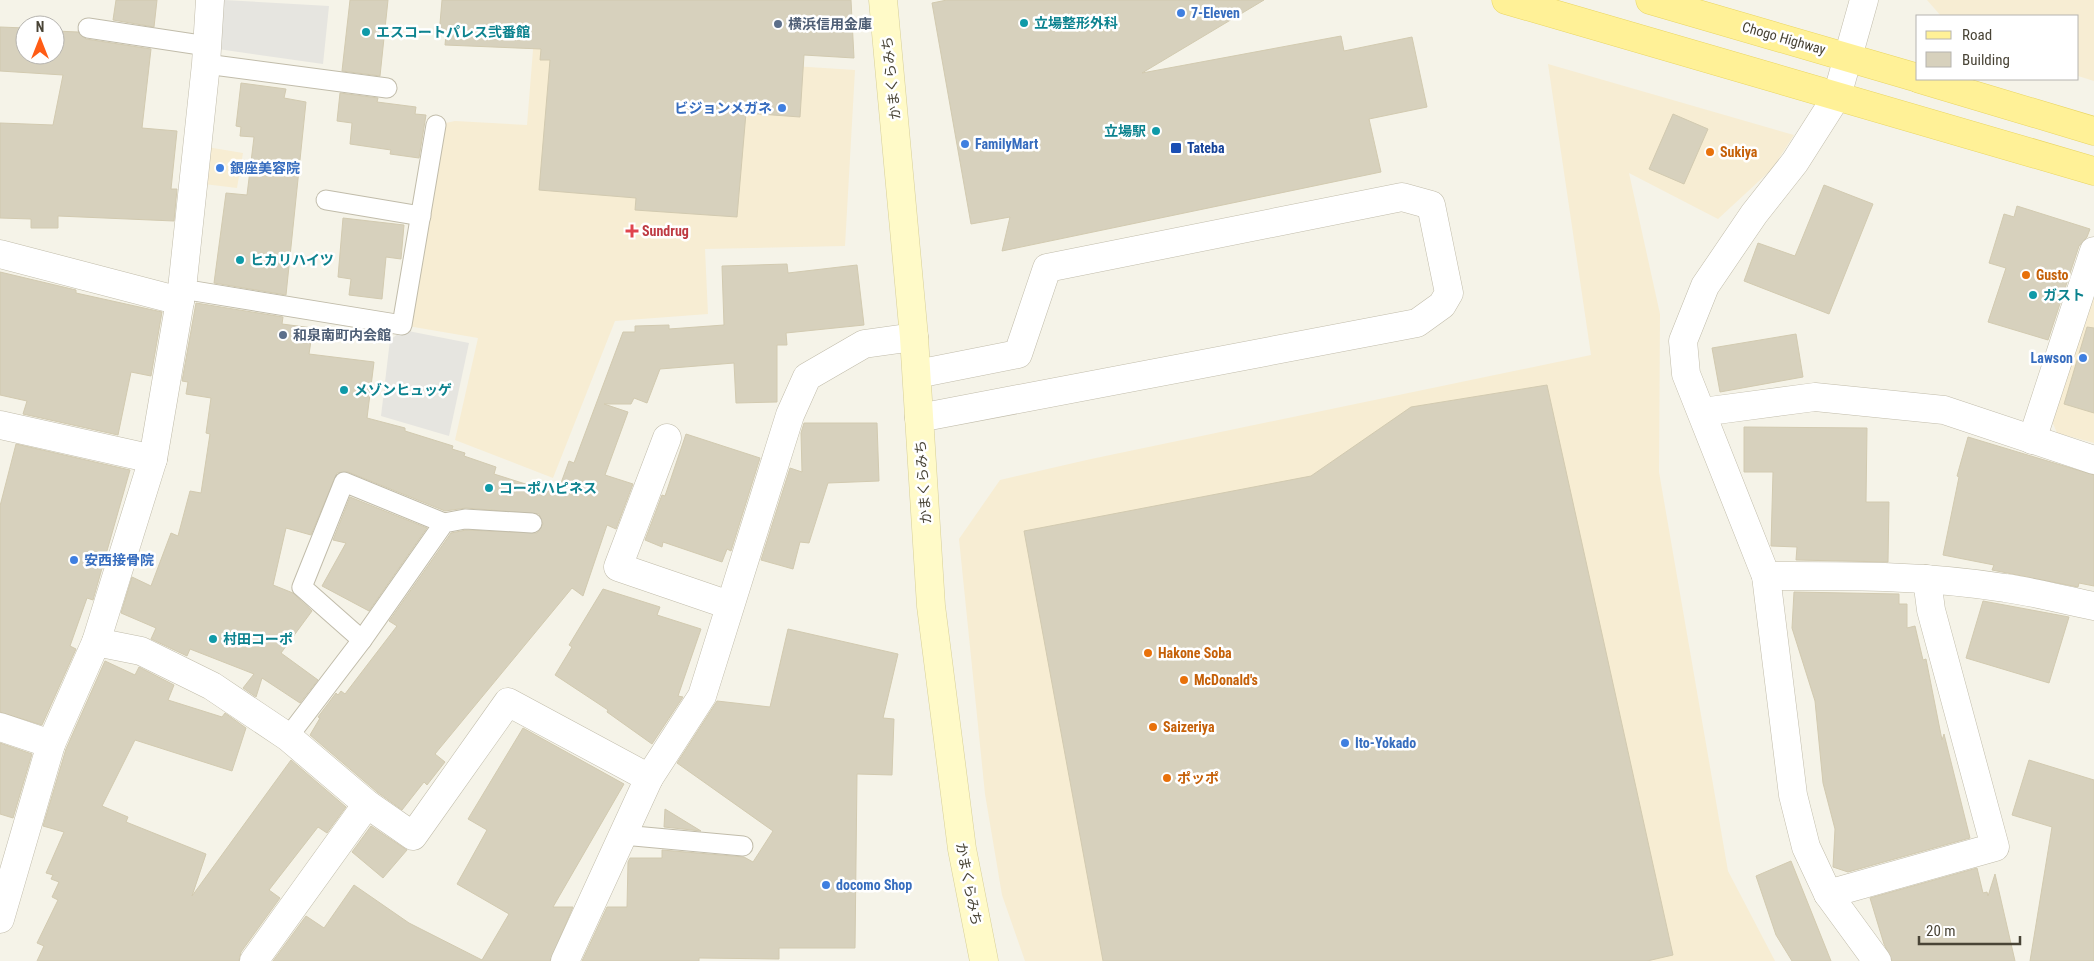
<svg xmlns="http://www.w3.org/2000/svg" width="2094" height="961" font-family="'Roboto Condensed','Noto Sans JP',sans-serif">
  <style>
    .commercial { fill: #f7edd3 }
    .parking { fill: #e6e5e0 }
    .building { fill: #d7d1bd; stroke: #d2cab0 }
    .lines { fill: none; stroke-linecap: round; stroke-linejoin: round }
    .lane-casing { stroke: #c1bcaa; stroke-width: 21 }
    .street-casing { stroke: #c1bcaa; stroke-width: 29 }
    .secondary-casing { stroke: #d7cf97; stroke-width: 29 }
    .primary-casing { stroke: #e9d562; stroke-width: 29 }
    .lane { stroke: #fff; stroke-width: 19 }
    .street { stroke: #fff; stroke-width: 28 }
    .secondary { stroke: #fffac8; stroke-width: 28 }
    .primary { stroke: #fff197; stroke-width: 28 }
    .shop-dot { fill: #3f7fe0; stroke: #fff; stroke-width: 2 }
    .culture-dot { fill: #0f9aa8; stroke: #fff; stroke-width: 2 }
    .service-dot { fill: #5c6f8a; stroke: #fff; stroke-width: 2 }
    .transit-dot { fill: #1a4fb4; stroke: #fff; stroke-width: 2 }
    .food-dot { fill: #e8710a; stroke: #fff; stroke-width: 2 }
    .health-dot { fill: #e0444e; stroke: #fff; stroke-width: 2 }
    .labels { text-anchor: middle; dominant-baseline: central; stroke-width: 5; stroke-linejoin: round; paint-order: stroke }
    .shop-label { font-size: 14px; font-weight: bold; fill: #366cbe; stroke: #fff; text-anchor: start }
    .culture-label { font-size: 14px; font-weight: bold; fill: #0d838f; stroke: #fff; text-anchor: start }
    .service-label { font-size: 14px; font-weight: bold; fill: #4e5e75; stroke: #fff; text-anchor: start }
    .street-label { font-size: 14px; fill: #494436; stroke: #fff }
    .transit-label { font-size: 14px; font-weight: bold; fill: #164399; stroke: #fff; text-anchor: start }
    .food-label { font-size: 14px; font-weight: bold; fill: #c56008; stroke: #fff; text-anchor: start }
    .health-label { font-size: 14px; font-weight: bold; fill: #be3a42; stroke: #fff; text-anchor: start }
  </style>
  <rect width="100%" height="100%" fill="#f5f3e8"/>
  <g class="commercial">
    <polygon points="537,0 667,58 855,70 845,246 705,249 708,314 615,321 553,478 455,440 478,338 402,325 436,125 455,121 527,125"/>
    <polygon points="1927,0 2094,0 2094,81 2078,76 2078,16 1941,16"/>
    <polygon points="1548,64 1794,135 1772,169 1718,219 1629,173 1660,314 1659,472 1728,871 1775,961 1025,961 1002,895 985,794 959,539 1000,480 1091,459 1591,355"/>
    <polygon points="207,147 243,153 237,188 204,184"/>
    <polygon points="2094,294 2094,443 2057,433 2052,421"/>
  </g>
  <g class="parking">
    <polygon points="224,0 329,6 323,64 218,49"/>
    <polygon points="403,330 469,343 449,436 381,416 390,340"/>
  </g>
  <g class="building">
    <polygon points="116,0 157,0 154,27 113,20"/>
    <polygon points="350,0 388,0 380,76 342,71"/>
    <polygon points="442,0 851,0 854,58 804,55 800,117 746,113 737,217 635,210 636,198 539,190 550,60 540,60 541,49 445,45 446,35 439,35"/>
    <polygon points="947,0 1264,0 1142,73 1341,36 1344,51 1412,37 1427,107 1369,119 1381,172 1002,251 1010,217 971,224 932,3"/>
    <polygon points="0,27 25,28 25,55 55,55 55,31 78,32 86,39 151,49 142,128 177,131 171,189 177,189 174,221 58,216 58,228 31,228 31,219 0,218 0,123 53,125 63,75 0,71"/>
    <polygon points="241,83 286,89 284,98 306,102 286,295 214,283 226,193 247,195 254,137 240,136 241,127 236,126"/>
    <polygon points="340,93 378,98 377,102 416,107 415,114 426,115 419,158 390,154 391,150 350,144 352,123 337,121"/>
    <polygon points="1673,114 1708,129 1684,184 1649,169"/>
    <polygon points="1824,185 1873,204 1829,314 1744,281 1758,243 1795,256"/>
    <polygon points="2017,206 2090,229 2087,237 2079,246 2048,340 1988,322 2006,268 1989,263 2004,214 2014,217"/>
    <polygon points="343,218 404,225 401,259 386,257 382,299 349,295 351,279 338,277"/>
    <polygon points="787,264 788,273 857,265 864,325 786,333 787,345 777,345 777,402 736,403 734,363 660,369 647,403 634,398 631,404 604,404 628,412 605,475 633,484 616,529 607,525 583,596 572,588 435,754 445,762 427,785 424,782 402,810 377,792 310,735 320,718 318,717 336,693 338,695 341,691 345,694 397,626 389,621 451,533 466,530 537,533 543,524 539,514 466,508 445,511 348,472 337,473 311,535 286,528 273,585 293,593 312,611 281,653 318,680 300,703 262,678 256,697 243,688 254,674 190,649 187,656 151,639 156,628 121,613 132,577 151,586 171,533 178,536 190,491 201,493 210,434 206,433 211,398 186,394 188,382 182,381 196,303 283,317 282,324 313,328 309,354 374,362 367,418 405,428 405,431 453,446 452,449 465,453 464,456 496,467 494,474 557,494 569,461 574,463 623,332 635,332 635,326 669,325 669,329 724,325 722,266"/>
    <polygon points="0,272 76,290 76,293 162,312 151,376 131,372 118,435 23,414 27,401 0,395"/>
    <polygon points="2087,327 2094,328 2094,413 2064,404"/>
    <polygon points="1796,334 1803,377 1720,392 1712,348"/>
    <polygon points="1547,385 1673,955 1647,961 1103,961 1024,531 1311,476 1411,407"/>
    <polygon points="804,423 877,423 879,481 828,483 809,543 800,542 793,569 761,560 790,468 802,472 801,433"/>
    <polygon points="1744,427 1867,428 1866,502 1889,502 1888,562 1796,560 1797,547 1771,546 1773,472 1744,472"/>
    <polygon points="686,434 760,458 731,551 727,549 722,562 663,542 662,547 645,540 662,495 665,496"/>
    <polygon points="1968,437 2094,475 2094,586 2079,583 2078,587 1992,570 1994,565 1943,555 1959,477 1957,476"/>
    <polygon points="16,444 130,470 93,600 87,598 70,646 76,649 42,725 0,712 0,506"/>
    <polygon points="350,497 427,528 369,611 322,586 346,543 333,540"/>
    <polygon points="603,589 660,607 657,615 701,629 678,696 683,697 652,744 607,712 608,710 555,675 572,647 569,645"/>
    <polygon points="1794,592 1899,594 1899,604 1907,604 1907,628 1915,626 1923,660 1926,659 1942,740 1944,734 1970,838 1848,872 1833,867 1835,829 1823,783 1815,701 1792,628"/>
    <polygon points="1983,601 2069,617 2049,683 1966,658"/>
    <polygon points="788,629 898,654 883,718 894,719 892,775 857,774 855,948 779,948 779,959 699,958 699,961 582,961 607,907 627,907 628,862 630,858 662,858 662,850 744,857 753,862 773,831 677,763 717,701 770,707"/>
    <polygon points="105,661 135,675 139,667 174,685 168,700 222,717 225,713 246,728 232,771 135,740 102,806 128,817 126,822 206,854 192,896 291,760 346,807 327,833 318,827 269,890 280,898 241,952 239,961 37,961 44,946 37,943 58,900 52,897 59,882 51,879 53,875 46,873 64,832 43,826 66,749"/>
    <polygon points="523,728 624,784 553,907 573,907 550,961 273,961 306,916 324,928 354,885 409,923 482,960 509,914 457,884 487,830 468,819"/>
    <polygon points="0,743 32,754 13,818 0,814"/>
    <polygon points="2029,760 2094,780 2094,961 2030,961 2052,827 2012,815"/>
    <polygon points="665,809 701,831 664,827"/>
    <polygon points="371,826 407,850 383,878 352,852"/>
    <polygon points="1791,861 1831,961 1792,961 1776,935 1756,876"/>
    <polygon points="1977,868 1983,893 1987,892 1988,896 1995,874 2015,961 1892,961 1884,944 1870,898"/>
  </g>
  <g class="lines">
    <g class="lane-casing">
      <g id="lane">
        <polyline points="88,28 207,46"/>
        <polyline points="206,64 387,88"/>
        <polyline points="326,200 421,216"/>
        <polyline points="182,289 402,325 436,125"/>
        <polyline points="362,640 302,587 344,482 444,523"/>
        <polyline points="288,737 362,640 444,523 465,519 532,523"/>
        <polyline points="623,835 743,846"/>
      </g>
    </g>
    <g class="street-casing">
      <g id="street">
        <polyline points="1864,0 1837,96 1795,162 1754,214 1705,286 1683,341 1686,374 1766,576 1793,795 1806,847 1828,894 1877,961"/>
        <polyline points="0,254 180,301"/>
        <polyline points="917,374 1018,354 1047,268 1402,197 1431,205 1449,293 1442,305 1417,323 919,418"/>
        <polyline points="1702,412 1815,397 1944,410 2094,460"/>
        <polyline points="0,425 153,459"/>
        <polyline points="667,438 618,567 729,605"/>
        <polyline points="2032,440 2094,251"/>
        <path d="M 1766,576 C 1846,576 1926,575 2005,588 C 2035,592 2064,600 2094,606"/>
        <polyline points="96,642 141,651 212,686 288,737 367,804 413,836 508,702 649,778"/>
        <polyline points="0,727 51,744"/>
        <polyline points="1828,894 1995,847 1931,610 1927,579"/>
        <polyline points="0,919 51,744 96,642 153,459 182,289 206,64 210,0"/>
        <polyline points="254,961 367,804"/>
        <polyline points="565,961 649,778 702,696 790,415 807,377 864,344 914,337"/>
      </g>
    </g>
    <g class="secondary-casing">
      <polyline id="secondary" points="883,0 914,337 931,606 962,849 984,961"/>
    </g>
    <g class="primary-casing">
      <g id="primary">
        <polyline points="1506,0 2094,171"/>
        <polyline points="1650,0 1918,78"/>
        <polyline points="1920,79 2094,131"/>
      </g>
    </g>
    <use href="#lane" class="lane"/>
    <use href="#street" class="street"/>
    <use href="#secondary" class="secondary"/>
    <use href="#primary" class="primary"/>
  </g>
  <g class="shop-dot">
    <circle cx="1181" cy="13" r="5"/>
    <circle cx="782" cy="108" r="5"/>
    <circle cx="965" cy="144" r="5"/>
    <circle cx="220" cy="168" r="5"/>
    <circle cx="2083" cy="358" r="5"/>
    <circle cx="74" cy="560" r="5"/>
    <circle cx="1345" cy="743" r="5"/>
    <circle cx="826" cy="885" r="5"/>
  </g>
  <g class="culture-dot">
    <circle cx="1024" cy="23" r="5"/>
    <circle cx="366" cy="32" r="5"/>
    <circle cx="1156" cy="131" r="5"/>
    <circle cx="240" cy="260" r="5"/>
    <circle cx="2033" cy="295" r="5"/>
    <circle cx="344" cy="390" r="5"/>
    <circle cx="489" cy="488" r="5"/>
    <circle cx="213" cy="639" r="5"/>
  </g>
  <g class="service-dot">
    <circle cx="778" cy="24" r="5"/>
    <circle cx="283" cy="335" r="5"/>
  </g>
  <rect class="transit-dot" x="1170" y="142" width="12" height="12" rx="2.5"/>
  <g class="food-dot">
    <circle cx="1710" cy="152" r="5"/>
    <circle cx="2026" cy="275" r="5"/>
    <circle cx="1148" cy="653" r="5"/>
    <circle cx="1184" cy="680" r="5"/>
    <circle cx="1153" cy="727" r="5"/>
    <circle cx="1167" cy="778" r="5"/>
  </g>
  <path class="health-dot" d="M629.5 223.5h5v5h5v5h-5v5h-5v-5h-5v-5h5z"/>
  <g class="labels">
    <g class="shop-label">
      <text x="1191" y="13">7-Eleven</text>
      <text x="772" y="108" text-anchor="end">ビジョンメガネ</text>
      <text x="975" y="144">FamilyMart</text>
      <text x="230" y="168">銀座美容院</text>
      <text x="2073" y="358" text-anchor="end">Lawson</text>
      <text x="84" y="560">安西接骨院</text>
      <text x="1355" y="743">Ito-Yokado</text>
      <text x="836" y="885">docomo Shop</text>
    </g>
    <g class="culture-label">
      <text x="1034" y="23">立場整形外科</text>
      <text x="376" y="32">エスコートパレス弐番館</text>
      <text x="1146" y="131" text-anchor="end">立場駅</text>
      <text x="250" y="260">ヒカリハイツ</text>
      <text x="2043" y="295">ガスト</text>
      <text x="354" y="390">メゾンヒュッゲ</text>
      <text x="499" y="488">コーポハピネス</text>
      <text x="223" y="639">村田コーポ</text>
    </g>
    <g class="service-label">
      <text x="788" y="24">横浜信用金庫</text>
      <text x="293" y="335">和泉南町内会館</text>
    </g>
    <g class="street-label">
      <text transform="translate(1784 38) rotate(16)">Chogo Highway</text>
      <text transform="translate(891 78) rotate(-96)">かまくらみち</text>
      <text transform="translate(923 482) rotate(-94)">かまくらみち</text>
      <text transform="translate(969 884) rotate(79)">かまくらみち</text>
    </g>
    <g class="transit-label">
      <text x="1187" y="148">Tateba</text>
    </g>
    <g class="food-label">
      <text x="1720" y="152">Sukiya</text>
      <text x="2036" y="275">Gusto</text>
      <text x="1158" y="653">Hakone Soba</text>
      <text x="1194" y="680">McDonald's</text>
      <text x="1163" y="727">Saizeriya</text>
      <text x="1177" y="778">ポッポ</text>
    </g>
    <g class="health-label">
      <text x="642" y="231">Sundrug</text>
    </g>
  </g>
  <rect x="1916" y="15" width="162" height="65" fill="#ffffff" stroke="#b6b4af"/>
  <rect x="1926" y="31" width="25" height="8" fill="#fff197" stroke="#b6b4af"/>
  <text x="1962" y="40" font-size="15" fill="#494436">Road</text>
  <rect x="1926" y="52" width="25" height="15" fill="#d7d1bd" stroke="#b6b4af"/>
  <text x="1962" y="65" font-size="15" fill="#494436">Building</text>
  <g transform="translate(40 40)"><circle r="24" fill="#ffffff" stroke="#b6b4af"/>
  <path d="M0-4L9 19L0 12L-9 19Z" fill="#ff5c15"/>
  <text y="-8" font-size="14" font-weight="bold" text-anchor="middle" fill="#494436">N</text>
  </g>
  <path d="M1919 936v8h101v-8" fill="none" stroke="#494436" stroke-width="2.5"/>
  <text x="1926" y="936" font-size="15" fill="#494436" stroke="#ffffff" stroke-width="4" paint-order="stroke">20 m</text>
</svg>
